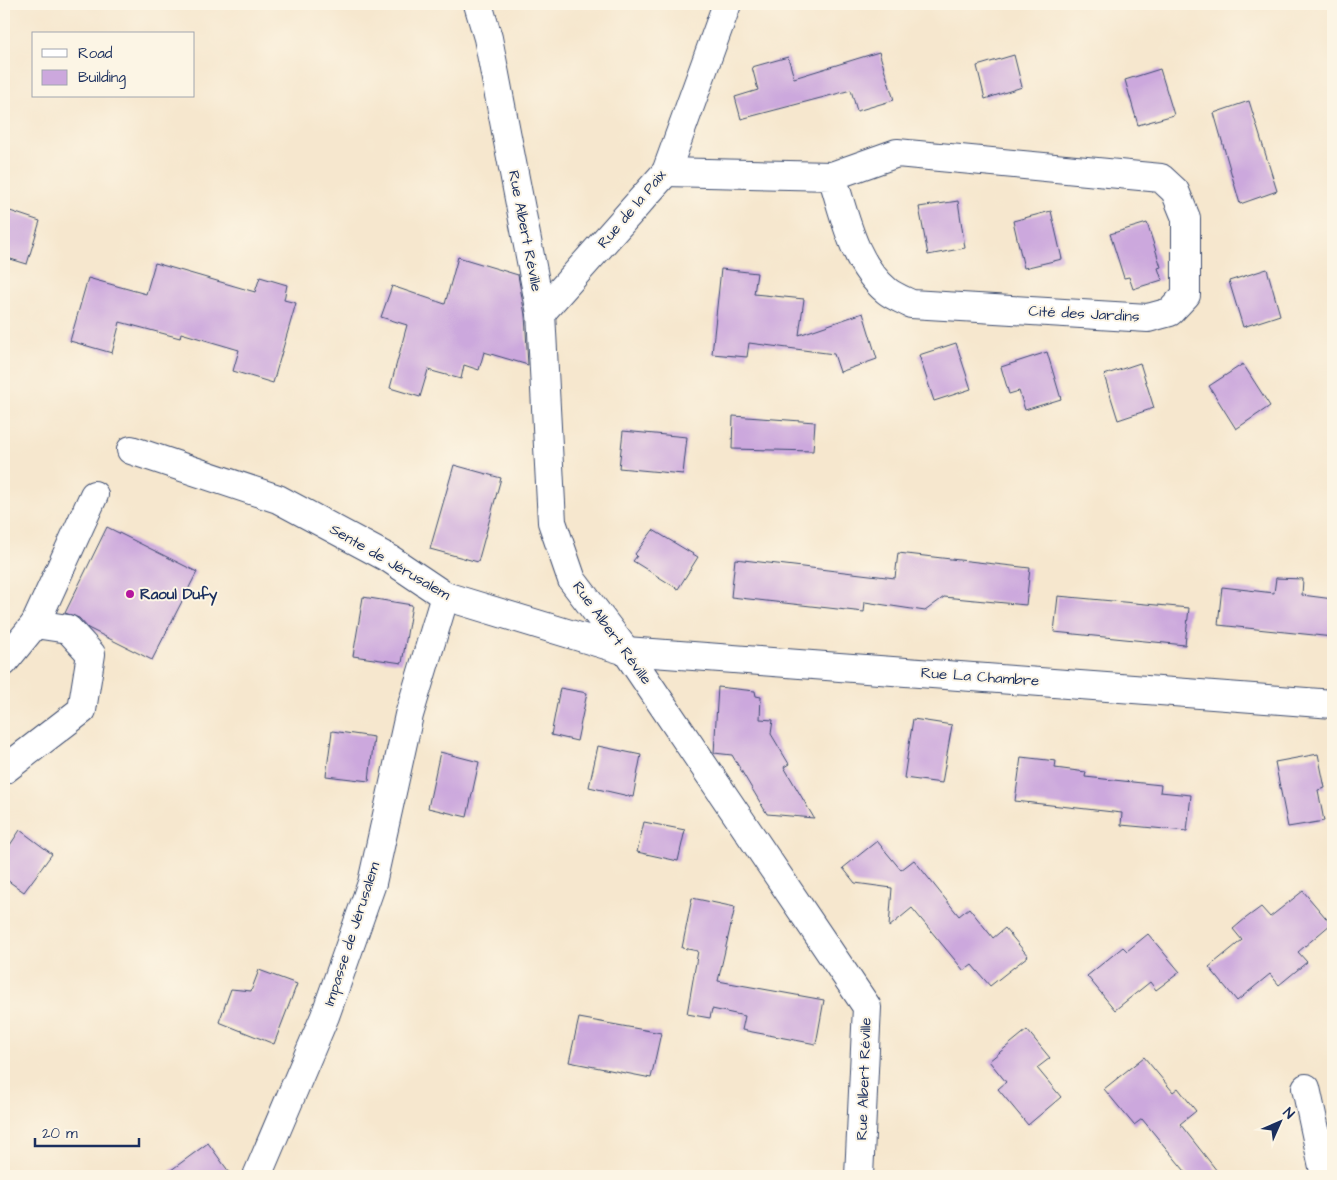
<svg xmlns="http://www.w3.org/2000/svg" width="1337" height="1180" font-family="'Architects Daughter',sans-serif">
  <style>
    .building { fill: #cca8dd }
    .lines { fill: none; stroke-linecap: round; stroke-linejoin: round }
    .minor-casing { stroke: #3c4b6f; stroke-width: 30 }
    .minor { stroke: #fff; stroke-width: 28 }
    .poi-dot { fill: #b5179e; stroke: #fcf5e5; stroke-width: 2 }
    .labels { text-anchor: middle; dominant-baseline: central; stroke-width: 4; stroke-linejoin: round; paint-order: stroke }
    .street-label { font-size: 15px; fill: #1b2f5e; stroke: #fcf5e5 }
    .poi-label { font-size: 15px; font-weight: bold; fill: #1b2f5e; stroke: #fcf5e5; text-anchor: start }
  </style>
  <rect width="100%" height="100%" fill="#fcf5e5"/>
  <filter id="ink" filterUnits="userSpaceOnUse"><feTurbulence type="fractalNoise" baseFrequency=".02" numOctaves="2"/><feDisplacementMap in="SourceGraphic" scale="10" xChannelSelector="R" yChannelSelector="G"/><feConvolveMatrix kernelMatrix="1 2 1 2 8 2 1 2 1" color-interpolation-filters="sRGB"/></filter>
  <filter id="wash" filterUnits="userSpaceOnUse"><feTurbulence type="fractalNoise" baseFrequency=".0096" numOctaves="4" result="noise"/><feDisplacementMap in="SourceGraphic" scale="20" xChannelSelector="R" yChannelSelector="G"/><feGaussianBlur stdDeviation="1.12" result="paint"/><feColorMatrix in="noise" values="0 0 0 0 0 0 0 0 0 0 0 0 0 0 0 0 0 1.4 0 .05"/><feComposite in="paint" operator="in"/></filter>
  <g filter="url(#wash)">
    <rect width="100%" height="100%" fill="#f6e7ce"/>
    <g id="blocks">
      <g class="building">
        <polygon points="879,52 894,100 857,111 851,90 741,119 735,97 758,90 752,67 788,57 794,78"/>
        <polygon points="1014,55 1022,87 985,99 977,66"/>
        <polygon points="1160,69 1174,115 1138,125 1125,80"/>
        <polygon points="1249,101 1277,191 1240,204 1214,113"/>
        <polygon points="958,201 965,248 928,255 919,207"/>
        <polygon points="4,209 40,221 27,264 4,257"/>
        <polygon points="1051,211 1062,259 1024,268 1013,221"/>
        <polygon points="1147,223 1161,267 1158,268 1162,280 1133,289 1129,277 1124,278 1110,234"/>
        <polygon points="458,257 518,275 525,315 528,365 484,352 479,370 464,365 461,379 428,370 420,397 390,388 407,325 381,317 392,286 445,304"/>
        <polygon points="155,263 255,292 260,277 287,285 284,300 296,303 273,383 233,371 239,350 181,333 180,338 120,322 112,353 70,341 88,278 146,294"/>
        <polygon points="721,269 757,273 754,294 804,299 799,335 863,313 877,359 840,372 834,354 749,343 747,357 712,354"/>
        <polygon points="1267,269 1280,315 1243,327 1229,281"/>
        <polygon points="956,343 971,389 934,401 919,355"/>
        <polygon points="1047,352 1061,399 1025,410 1019,391 1009,394 1001,367"/>
        <polygon points="1140,363 1154,408 1118,420 1104,375"/>
        <polygon points="1243,364 1270,406 1236,429 1209,386"/>
        <polygon points="733,416 815,422 813,451 732,449"/>
        <polygon points="623,431 687,437 683,474 619,468"/>
        <polygon points="454,465 501,478 478,562 430,549"/>
        <polygon points="107,527 197,572 152,660 88,628 79,618 65,613"/>
        <polygon points="653,530 698,557 678,589 633,561 637,556 635,554"/>
        <polygon points="898,553 1030,568 1026,605 944,597 925,611 865,602 864,612 731,597 735,559 895,578"/>
        <polygon points="1276,578 1303,579 1302,595 1333,599 1333,637 1218,625 1222,587 1274,593"/>
        <polygon points="1058,596 1189,608 1185,645 1054,632"/>
        <polygon points="363,597 412,605 402,663 353,656"/>
        <polygon points="718,687 755,691 756,696 761,697 760,719 773,720 771,734 789,764 784,767 814,818 767,814 732,755 714,753"/>
        <polygon points="560,688 587,693 577,741 551,735"/>
        <polygon points="913,719 952,725 942,783 904,778"/>
        <polygon points="332,731 374,737 369,781 326,776"/>
        <polygon points="598,746 641,755 633,797 589,787"/>
        <polygon points="440,752 479,762 467,817 428,808"/>
        <polygon points="1318,754 1325,788 1318,790 1324,821 1288,827 1275,762"/>
        <polygon points="1021,757 1056,761 1055,768 1086,772 1085,777 1161,785 1160,792 1191,795 1187,831 1121,825 1122,813 1015,801"/>
        <polygon points="644,822 685,830 678,861 637,852"/>
        <polygon points="20,830 52,854 24,892 4,878 4,854"/>
        <polygon points="877,841 901,870 914,860 959,916 969,908 993,938 1005,928 1028,956 990,986 972,965 964,971 912,908 889,927 892,888 855,883 843,868"/>
        <polygon points="1303,891 1331,924 1298,952 1307,962 1279,985 1270,974 1237,1001 1209,967 1242,940 1233,929 1246,918 1261,907 1270,917"/>
        <polygon points="692,898 735,907 718,981 824,1000 816,1044 742,1030 745,1016 712,1009 710,1018 687,1014 698,951 682,948"/>
        <polygon points="1148,934 1180,972 1156,990 1150,982 1115,1010 1087,976 1123,947 1127,951"/>
        <polygon points="259,970 297,984 274,1044 219,1022 231,989 251,991"/>
        <polygon points="579,1018 661,1033 651,1078 569,1062"/>
        <polygon points="1027,1030 1050,1058 1037,1068 1061,1097 1028,1125 998,1089 1006,1082 989,1061"/>
        <polygon points="1144,1057 1173,1092 1178,1088 1196,1111 1180,1124 1221,1176 1189,1176 1142,1119 1134,1125 1104,1089"/>
        <polygon points="208,1143 232,1176 163,1176"/>
      </g>
    </g>
  </g>
  <g filter="url(#ink)">
    <use href="#blocks" fill-opacity="0" stroke="#3c4b6f" stroke-width="1"/>
    <g class="lines">
      <g class="minor-casing">
        <g id="minor">
          <polyline points="478,4 488,38 541,313 552,522 572,580 626,651 867,1007 859,1176"/>
          <path d="M 666,172 L 832,176 L 897,153 L 1161,178 L 1175,191 L 1186,218 L 1186,295 L 1170,312 L 1148,318 L 911,304 C 903,300 893,296 887,291 C 853,263 845,216 832,176"/>
          <polyline points="541,313 666,172 727,4"/>
          <polyline points="131,450 278,499 390,559 445,596 626,651 1333,704"/>
          <polyline points="35,624 94,495"/>
          <polyline points="4,662 35,624 68,629 91,654 82,710 4,770"/>
          <polyline points="1306,1088 1325,1176"/>
          <polyline points="257,1176 325,1016 372,883 409,715 445,596"/>
        </g>
      </g>
      <use href="#minor" class="minor"/>
    </g>
  </g>
  <circle class="poi-dot" cx="130" cy="594" r="5"/>
  <g class="labels">
    <g class="street-label">
      <text transform="translate(632 209) rotate(-50)">Rue de la Paix</text>
      <text transform="translate(525 231) rotate(79)">Rue Albert Réville</text>
      <text transform="translate(1084 314) rotate(3)">Cité des Jardins</text>
      <text transform="translate(390 562) rotate(30)">Sente de Jérusalem</text>
      <text transform="translate(612 633) rotate(54)">Rue Albert Réville</text>
      <text transform="translate(980 677) rotate(4)">Rue La Chambre</text>
      <text transform="translate(352 934) rotate(-72)">Impasse de Jérusalem</text>
      <text transform="translate(864 1079) rotate(-88)">Rue Albert Réville</text>
    </g>
    <g class="poi-label">
      <text x="140" y="594">Raoul Dufy</text>
    </g>
  </g>
  <rect width="1337" height="1180" fill="none" stroke="#fcf5e5" stroke-width="20"/>
  <rect x="32" y="32" width="162" height="65" fill="#fcf5e5" stroke="#a2a6af"/>
  <rect x="42" y="49" width="25" height="8" fill="#ffffff" stroke="#a2a6af"/>
  <text x="78" y="58" font-size="15" fill="#1b2f5e">Road</text>
  <rect x="42" y="70" width="25" height="15" fill="#cca8dd" stroke="#a2a6af"/>
  <text x="78" y="82" font-size="15" fill="#1b2f5e">Building</text>
  <g transform="translate(1280 1122) rotate(45)" stroke="#fcf5e5" stroke-width="4" paint-order="stroke">
  <path d="M0-4L9 19L0 12L-9 19Z" fill="#1b2f5e"/>
  <text y="-8" font-size="14" font-weight="bold" text-anchor="middle" fill="#1b2f5e">N</text>
  </g>
  <path d="M35 1138v8h104v-8" fill="none" stroke="#1b2f5e" stroke-width="2.5"/>
  <text x="42" y="1138" font-size="15" fill="#1b2f5e" stroke="#fcf5e5" stroke-width="4" paint-order="stroke">20 m</text>
</svg>
